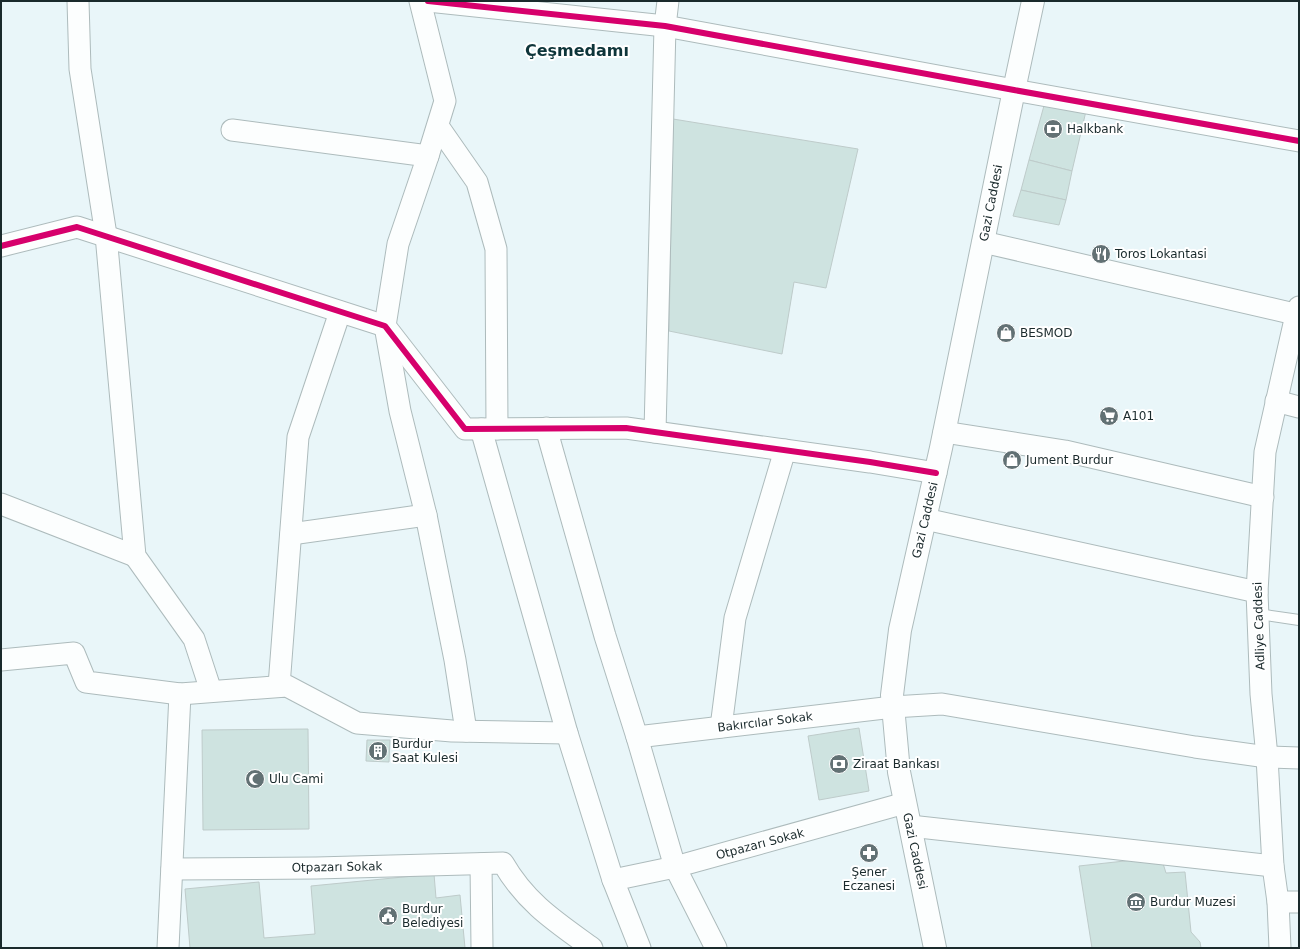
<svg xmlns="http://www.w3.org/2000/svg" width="1300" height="949" font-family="'DejaVu Sans',sans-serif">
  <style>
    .building { fill: #cee3e0; stroke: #becbca }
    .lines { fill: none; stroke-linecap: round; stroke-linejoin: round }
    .lane-casing { stroke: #adbbbc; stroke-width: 12 }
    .street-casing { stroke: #adbbbc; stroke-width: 23 }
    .secondary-casing { stroke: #adbbbc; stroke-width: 24 }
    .lane { stroke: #fcfefe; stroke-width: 10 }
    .street { stroke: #fcfefe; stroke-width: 21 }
    .secondary { stroke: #fcfefe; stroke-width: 22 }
    .cycleway-casing { stroke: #fff; stroke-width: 8 }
    .cycleway { stroke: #d6006c; stroke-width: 6 }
    .labels { text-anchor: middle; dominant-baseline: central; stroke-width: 4; stroke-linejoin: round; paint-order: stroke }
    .poi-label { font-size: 12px; fill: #1a2a2c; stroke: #fff; text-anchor: start }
    .street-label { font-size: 12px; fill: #1a2a2c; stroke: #fff }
    .district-label { font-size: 16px; font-weight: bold; fill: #0e353a; stroke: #fff }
  </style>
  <rect width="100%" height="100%" fill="#e9f6f9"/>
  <g class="building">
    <polygon points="1045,102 1086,111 1072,171 1029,160"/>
    <polygon points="673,119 858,149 826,288 794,282 782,354 669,331"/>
    <polygon points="1029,160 1072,171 1066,200 1021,190"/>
    <polygon points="1021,190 1066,200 1059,225 1013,216"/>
    <polygon points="859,728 869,791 819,800 808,736"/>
    <polygon points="308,729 309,829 203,830 202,730"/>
    <polygon points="367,740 390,740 389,762 366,761"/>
    <polygon points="1161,857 1166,873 1185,872 1191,932 1200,942 1201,948 1092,948 1079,866"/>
    <polygon points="434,874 436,898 460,895 465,948 190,948 185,889 259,882 264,938 315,934 311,886"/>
  </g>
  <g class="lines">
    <g class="lane-casing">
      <polyline id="lane" points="1258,614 1299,620"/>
    </g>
    <g class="street-casing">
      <g id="street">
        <polyline points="78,1 80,69 106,235 135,556 194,639 211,691"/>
        <polyline points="420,1 445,101 428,156 398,244 385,326 400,411 426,515 455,660 466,731"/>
        <polyline points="428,1 665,26 1014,90 1299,141"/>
        <polyline points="438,126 477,182 496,249 497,429"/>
        <polyline points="232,130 428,156"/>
        <polyline points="983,242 1299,315"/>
        <polyline points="1,246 77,227 385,326 465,429 626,428 870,462 936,473"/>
        <polyline points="1276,401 1299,407"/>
        <polyline points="546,428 605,636 637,737 675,867 716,948"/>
        <polyline points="481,429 567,733 613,880 640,948"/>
        <polyline points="655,432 665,26 668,1"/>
        <polyline points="944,432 1065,451 1263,497"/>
        <polyline points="1,504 135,556"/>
        <polyline points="925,519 1257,592"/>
        <polyline points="291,534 426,515"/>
        <polyline points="1,660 74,653 86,682 180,694 287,686 357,723 452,731 567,733"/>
        <polyline points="279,686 298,437 340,312"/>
        <polyline points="721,727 735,618 785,450"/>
        <polyline points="637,737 893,707 942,704 1195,747 1267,757 1299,758"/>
        <polyline points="910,826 1273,866"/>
        <polyline points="481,864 482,948"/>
        <path d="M 172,869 L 316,868 L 503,863 C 526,903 556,922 592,948"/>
        <polyline points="613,880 675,867 905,803"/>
        <polyline points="1278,902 1299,902"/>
        <polyline points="168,948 180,694"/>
        <polyline points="1280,948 1278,902 1273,866 1267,757 1261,694 1257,592 1265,452 1296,315 1299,307"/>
      </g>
    </g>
    <g class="secondary-casing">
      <polyline id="secondary" points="935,948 899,772 892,695 900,630 941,448 1014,90 1033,1"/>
    </g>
    <use href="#lane" class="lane"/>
    <use href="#street" class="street"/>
    <use href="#secondary" class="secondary"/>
    <g class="cycleway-casing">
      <g id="cycleway">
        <polyline points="428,1 665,26 1014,90 1299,141"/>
        <polyline points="1,246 77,227 385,326 465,429 626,428 870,462 936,473"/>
      </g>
    </g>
    <use href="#cycleway" class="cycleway"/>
  </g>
  <defs>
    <g id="bank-disc" transform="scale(1)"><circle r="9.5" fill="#627174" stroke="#fff"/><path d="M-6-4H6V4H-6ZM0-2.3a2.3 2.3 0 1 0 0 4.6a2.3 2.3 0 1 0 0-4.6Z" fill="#fff"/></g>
    <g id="restaurant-disc" transform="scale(1)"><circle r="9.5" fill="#627174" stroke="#fff"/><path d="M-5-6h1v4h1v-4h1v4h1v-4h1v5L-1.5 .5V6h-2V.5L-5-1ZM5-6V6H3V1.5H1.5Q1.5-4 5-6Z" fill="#fff"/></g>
    <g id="shop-disc" transform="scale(1)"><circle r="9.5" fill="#627174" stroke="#fff"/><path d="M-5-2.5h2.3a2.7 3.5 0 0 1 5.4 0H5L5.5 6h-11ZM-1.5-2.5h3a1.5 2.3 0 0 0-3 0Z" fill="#fff"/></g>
    <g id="supermarket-disc" transform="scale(1)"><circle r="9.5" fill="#627174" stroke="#fff"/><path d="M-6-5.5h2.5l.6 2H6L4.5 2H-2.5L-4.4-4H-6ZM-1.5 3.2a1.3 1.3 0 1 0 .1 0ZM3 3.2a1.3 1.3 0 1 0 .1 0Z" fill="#fff"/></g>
    <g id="building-disc" transform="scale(1)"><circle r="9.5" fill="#627174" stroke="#fff"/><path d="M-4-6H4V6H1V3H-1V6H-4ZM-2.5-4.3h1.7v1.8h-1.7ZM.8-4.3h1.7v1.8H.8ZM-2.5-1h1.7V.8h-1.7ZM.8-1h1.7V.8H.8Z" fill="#fff"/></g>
    <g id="mosque-disc" transform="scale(1)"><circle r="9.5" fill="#627174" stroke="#fff"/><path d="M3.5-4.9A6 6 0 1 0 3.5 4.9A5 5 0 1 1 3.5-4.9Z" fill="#fff"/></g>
    <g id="pharmacy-disc" transform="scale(1)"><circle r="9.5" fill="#627174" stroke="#fff"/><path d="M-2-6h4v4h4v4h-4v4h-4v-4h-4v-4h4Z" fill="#fff"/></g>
    <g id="museum-disc" transform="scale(1)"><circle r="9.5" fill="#627174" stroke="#fff"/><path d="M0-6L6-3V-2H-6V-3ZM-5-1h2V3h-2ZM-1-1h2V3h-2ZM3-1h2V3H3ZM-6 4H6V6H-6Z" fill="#fff"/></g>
    <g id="civic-disc" transform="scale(1)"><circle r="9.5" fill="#627174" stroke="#fff"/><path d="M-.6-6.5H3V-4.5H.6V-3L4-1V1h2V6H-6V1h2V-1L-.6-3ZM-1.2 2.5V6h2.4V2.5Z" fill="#fff"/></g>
  </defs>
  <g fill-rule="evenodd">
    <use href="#bank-disc" x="1053" y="129"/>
    <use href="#restaurant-disc" x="1101" y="254"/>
    <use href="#shop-disc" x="1006" y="333"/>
    <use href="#supermarket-disc" x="1109" y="416"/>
    <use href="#shop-disc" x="1012" y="460"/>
    <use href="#building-disc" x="378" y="751"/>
    <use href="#bank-disc" x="839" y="764"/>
    <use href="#mosque-disc" x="255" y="779"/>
    <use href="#pharmacy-disc" x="869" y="853"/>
    <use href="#museum-disc" x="1136" y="902"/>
    <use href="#civic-disc" x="388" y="916"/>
  </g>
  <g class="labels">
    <g class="poi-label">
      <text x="1067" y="129">Halkbank</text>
      <text x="1115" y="254">Toros Lokantasi</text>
      <text x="1020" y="333">BESMOD</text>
      <text x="1123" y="416">A101</text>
      <text x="1026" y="460">Jument Burdur</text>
      <text x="392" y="744">Burdur<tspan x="392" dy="14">Saat Kulesi</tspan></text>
      <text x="853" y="764">Ziraat Bankası</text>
      <text x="269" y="779">Ulu Cami</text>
      <text x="869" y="872" text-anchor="middle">Şener<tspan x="869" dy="14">Eczanesi</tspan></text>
      <text x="1150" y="902">Burdur Muzesi</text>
      <text x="402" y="909">Burdur<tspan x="402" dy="14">Belediyesi</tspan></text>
    </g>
    <g class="street-label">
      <text transform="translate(991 203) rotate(-79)">Gazi Caddesi</text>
      <text transform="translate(925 520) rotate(-77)">Gazi Caddesi</text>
      <text transform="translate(1259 626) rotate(-92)">Adliye Caddesi</text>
      <text transform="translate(765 722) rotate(-7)">Bakırcılar Sokak</text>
      <text transform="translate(760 844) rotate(-15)">Otpazarı Sokak</text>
      <text transform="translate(915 851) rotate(78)">Gazi Caddesi</text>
      <text transform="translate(337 867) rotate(-1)">Otpazarı Sokak</text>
    </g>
    <g class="district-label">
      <text x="577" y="50">Çeşmedamı</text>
    </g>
  </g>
  <rect width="1300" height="949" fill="none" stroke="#1a2a2c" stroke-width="4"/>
</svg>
